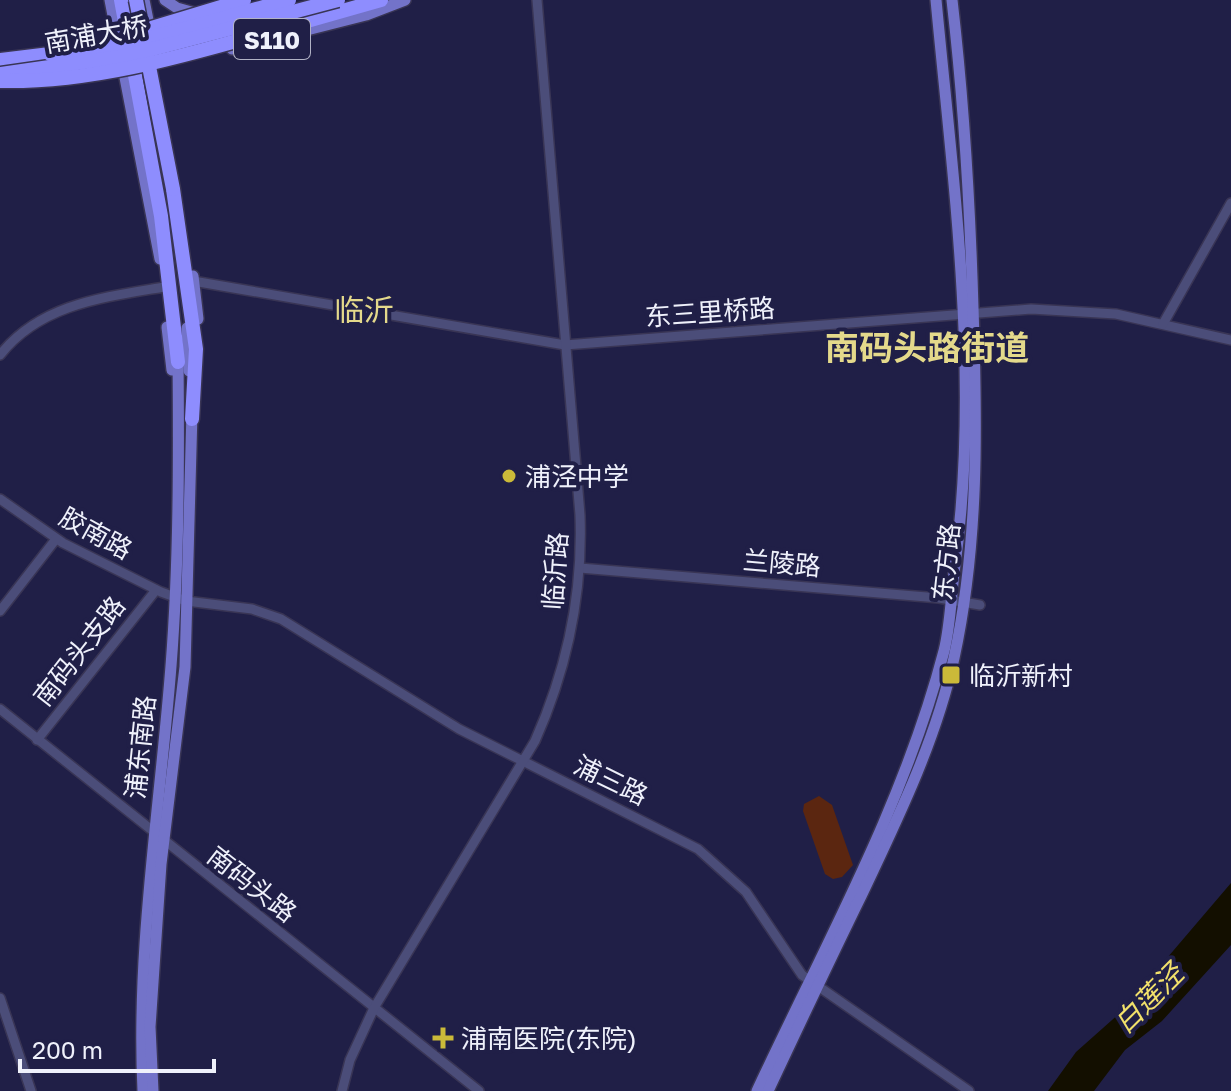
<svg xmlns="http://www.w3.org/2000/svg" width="1231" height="1091" font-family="'Golos Text','Noto Sans SC',sans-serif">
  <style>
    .green { fill: #5b2610 }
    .water { fill: #130f00 }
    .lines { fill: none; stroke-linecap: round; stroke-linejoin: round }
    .minor-casing { stroke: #393555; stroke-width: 12 }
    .major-casing { stroke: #393555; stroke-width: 14 }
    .highway-casing { stroke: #393555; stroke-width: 17 }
    .minor { stroke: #4b4d79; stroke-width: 9 }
    .major { stroke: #7373c9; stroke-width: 11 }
    .highway { stroke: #8e8dfe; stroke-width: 14 }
    .highway-bridge-casing { stroke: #393555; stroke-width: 17; stroke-linecap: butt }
    .highway-bridge { stroke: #8e8dfe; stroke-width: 14 }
    .poi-dot { fill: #cbba39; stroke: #201f47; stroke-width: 3 }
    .labels { text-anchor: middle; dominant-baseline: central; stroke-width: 8; stroke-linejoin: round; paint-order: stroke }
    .shield { fill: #201f47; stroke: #b1b2c5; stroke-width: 2 }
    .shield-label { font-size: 24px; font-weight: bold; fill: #eff1fb }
    .street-label { font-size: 26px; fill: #eff1fb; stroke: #201f47 }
    .poi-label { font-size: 26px; fill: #eff1fb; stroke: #201f47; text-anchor: start }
    .water-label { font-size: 28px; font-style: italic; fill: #f2e16b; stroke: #201f47 }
    .quarter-label { font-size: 30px; fill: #e4d98b; stroke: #201f47 }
    .district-label { font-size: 34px; font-weight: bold; fill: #e4d98b; stroke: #201f47 }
  </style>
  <rect width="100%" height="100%" fill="#201f47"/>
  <polygon class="green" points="819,796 832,805 853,865 842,877 833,879 825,874 803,811 804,804"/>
  <polygon class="water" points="1231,883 1231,945 1162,1021 1125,1050 1094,1091 1048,1091 1076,1052 1121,1012"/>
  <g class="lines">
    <g class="minor-casing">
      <g id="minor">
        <polyline points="193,281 565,345 1031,309 1116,314 1231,340"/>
        <polyline points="1163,324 1231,203"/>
        <path d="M 0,355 C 40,304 104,297 164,287"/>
        <polyline points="0,499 63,543 161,592 186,601 252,609 281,619 459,729 698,849 746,892 802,975 969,1091"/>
        <polyline points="580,568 939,598 980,605"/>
        <polyline points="0,611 56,539"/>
        <polyline points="0,709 479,1091"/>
        <polyline points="37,740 156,590"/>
        <polyline points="0,998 31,1091"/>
        <path d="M 342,1091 L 350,1060 L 374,1008 L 535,741 C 567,669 583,594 580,515 L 537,0"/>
      </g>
    </g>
    <g class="major-casing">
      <g id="major">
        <polyline points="110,0 160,259"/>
        <polyline points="144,0 151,35"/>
        <polyline points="165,0 177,8 195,13"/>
        <polyline points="232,49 366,15 405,0"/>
        <polyline points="193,276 198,319"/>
        <polyline points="167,327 172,370"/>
        <polyline points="187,328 189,371"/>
        <path d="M 143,1091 C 136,948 160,808 171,666 C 179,563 179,460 178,356"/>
        <polyline points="153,1091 150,1027 161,864 185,667 192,412"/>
        <path d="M 757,1091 C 824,947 904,805 944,651 C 950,627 951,599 954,573 C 981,382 954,191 936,0"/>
        <path d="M 768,1091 C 799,1025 830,959 862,894 C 898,818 936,740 954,658 C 979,543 977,425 973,308 C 970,205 964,103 952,0"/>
      </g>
    </g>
    <g class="highway-casing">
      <g id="highway">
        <polyline points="121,0 161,216 178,362"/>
        <polyline points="286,27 381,0"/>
        <polyline points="0,60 50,54"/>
        <polyline points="173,189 196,349 192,419"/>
      </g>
    </g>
    <use href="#minor" class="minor"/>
    <use href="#major" class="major"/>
    <use href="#highway" class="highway"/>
    <g class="highway-bridge-casing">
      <g id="highway-bridge">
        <polyline points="136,0 173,189"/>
        <polyline points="145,30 244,0"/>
        <path d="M 50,54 C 132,48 210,21 289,0"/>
        <polyline points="0,74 126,56 338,0"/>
        <path d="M 0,81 C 98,83 193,53 286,27"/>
      </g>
    </g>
    <use href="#highway-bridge" class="highway-bridge"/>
  </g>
  <g class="poi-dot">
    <circle cx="509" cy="476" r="8"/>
    <rect x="941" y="665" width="20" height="20" rx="4"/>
    <path d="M439 1026h8v8h8v8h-8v8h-8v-8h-8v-8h8z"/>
  </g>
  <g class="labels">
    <rect class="shield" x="234" y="19" width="76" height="40" rx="6"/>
    <g class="shield-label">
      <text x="272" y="39">S110</text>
    </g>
    <g class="street-label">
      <text transform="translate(96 34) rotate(-10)">南浦大桥</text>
      <text transform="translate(710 312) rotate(-4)">东三里桥路</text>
      <text transform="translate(96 533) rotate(29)">胶南路</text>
      <text transform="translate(946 562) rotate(-84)">东方路</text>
      <text transform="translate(782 563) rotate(5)">兰陵路</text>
      <text transform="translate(555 571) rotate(-86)">临沂路</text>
      <text transform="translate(79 651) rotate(-52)">南码头支路</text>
      <text transform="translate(140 747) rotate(-84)">浦东南路</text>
      <text transform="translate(611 780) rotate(26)">浦三路</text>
      <text transform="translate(252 884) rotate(38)">南码头路</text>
    </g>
    <g class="poi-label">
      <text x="525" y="476">浦泾中学</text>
      <text x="969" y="675">临沂新村</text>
      <text x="461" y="1038">浦南医院(东院)</text>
    </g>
    <g class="water-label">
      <text transform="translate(1148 998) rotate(-45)">白莲泾</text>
    </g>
    <g class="quarter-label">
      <text x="364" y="310">临沂</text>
    </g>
    <g class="district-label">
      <text x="927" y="347">南码头路街道</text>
    </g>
  </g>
  <path d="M20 1059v12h194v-12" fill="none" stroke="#eff1fb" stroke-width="4"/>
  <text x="32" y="1059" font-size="24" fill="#eff1fb" stroke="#201f47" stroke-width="6" paint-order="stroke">200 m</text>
</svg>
